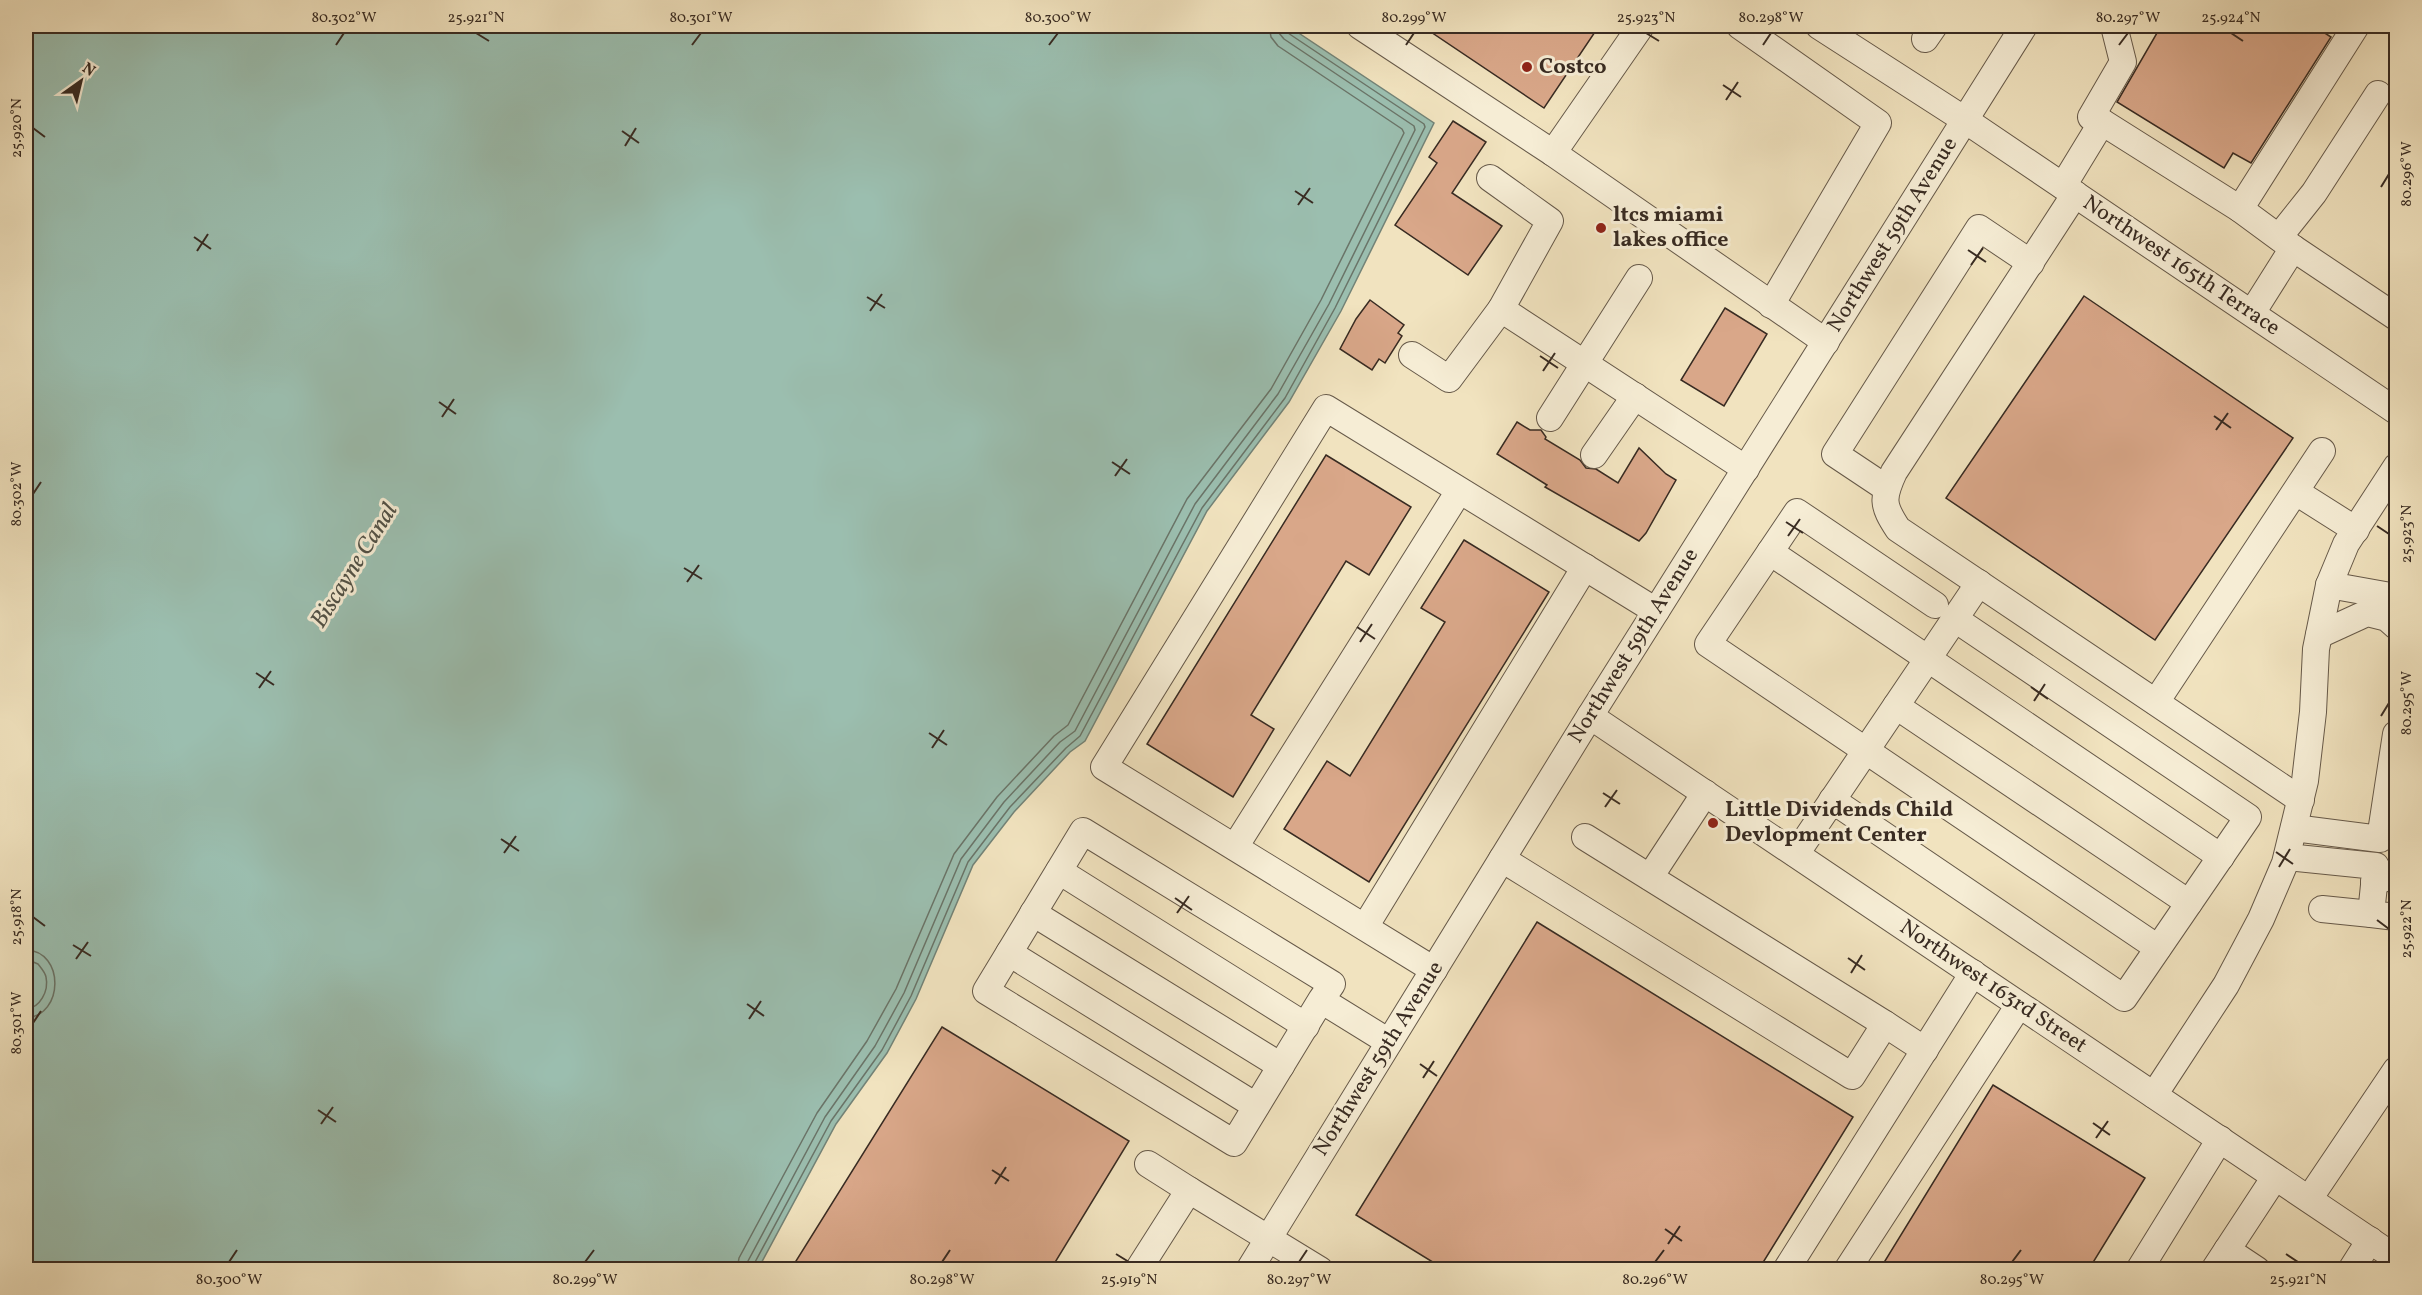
<svg xmlns="http://www.w3.org/2000/svg" width="2422" height="1295" font-family="Vollkorn,serif">
  <style>
    .water { fill: #9bbeaf; stroke: #738377; stroke-width: 1.5 }
    .lines { fill: none; stroke-linecap: round; stroke-linejoin: round }
    .shore { stroke: #6a7468; stroke-width: 1.5 }
    .building { fill: #d9a789; stroke: #382b22; stroke-width: 1.5 }
    .minor-casing { stroke: #665949; stroke-width: 28 }
    .minor { stroke: #f6edd5; stroke-width: 26 }
    .ticks { fill: none; stroke: #382b22; stroke-width: 2 }
    .poi-dot { fill: #8f2418; stroke: #f6edd5; stroke-width: 2 }
    .labels { text-anchor: middle; dominant-baseline: central; stroke-width: 6; stroke-linejoin: round; paint-order: stroke }
    .poi-label { font-size: 22px; font-weight: bold; fill: #382b22; stroke: #f6edd5; text-anchor: start }
    .street-label { font-size: 22px; fill: #382b22; stroke: #f6edd5 }
    .water-label { font-size: 24px; font-style: italic; fill: #515045; stroke: #f6edd5 }
    .neatline { fill: none; stroke: #382b22; stroke-width: 2 }
    .ticks-label { font-size: 15px; text-anchor: middle; fill: #382b22 }
  </style>
  <rect width="100%" height="100%" fill="#f1e3bf"/>
  <filter id="stains"><feTurbulence type="fractalNoise" baseFrequency=".00333" numOctaves="4"/><feColorMatrix values="0 0 0 0 .2 0 0 0 0 .09 0 0 0 0 .02 0 0 0 .5 -.17"/></filter>
  <radialGradient id="worn" r=".72"><stop offset=".6" stop-color="#630" stop-opacity="0"/><stop offset="1" stop-color="#630" stop-opacity=".3"/></radialGradient>
  <polygon class="water" points="26,26 1288,26 1434,123 1341,311 1289,402 1207,511 1085,741 1070,752 1014,812 973,865 916,999 887,1053 836,1124 758,1269 26,1269 26,999 32,988 33,980 26,969"/>
  <g class="lines">
    <g class="shore">
      <path d="M 26,950 C 65,951 64,1016 26,1018"/>
      <path d="M 26,959 L 38,964 C 41,968 45,972 46,977 C 49,991 40,1008 26,1009"/>
      <polyline points="737,1270 739,1258 817,1113 867,1041 896,989 954,854 997,797 1054,736 1068,725 1187,499 1271,389 1321,300 1404,133 1402,129 1278,46 1271,37 1269,26"/>
      <polyline points="746,1270 748,1261 825,1117 875,1046 904,993 961,859 1004,802 1060,742 1075,731 1195,504 1278,394 1329,304 1415,130 1414,126 1284,39 1279,33 1278,26"/>
      <polyline points="754,1270 754,1264 831,1121 882,1050 911,996 968,862 1010,807 1066,748 1080,736 1202,508 1285,398 1335,308 1425,127 1424,124 1288,33 1285,26"/>
    </g>
  </g>
  <g class="building">
    <polygon points="1422,26 1599,26 1544,108"/>
    <polygon points="2161,26 2314,26 2331,37 2251,163 2233,153 2224,168 2117,102"/>
    <polygon points="1453,121 1486,142 1452,193 1502,226 1468,275 1395,225 1437,163 1429,157"/>
    <polygon points="2084,296 2293,438 2155,640 1946,498"/>
    <polygon points="1370,300 1404,325 1398,333 1402,336 1385,363 1379,359 1372,370 1340,349 1356,319"/>
    <polygon points="1725,308 1767,334 1724,406 1681,380"/>
    <polygon points="1517,422 1530,430 1541,430 1546,437 1545,439 1580,460 1586,468 1596,469 1618,483 1639,448 1666,474 1676,480 1646,533 1639,541 1545,487 1547,485 1497,454"/>
    <polygon points="1326,455 1411,507 1369,575 1346,561 1251,715 1274,729 1233,797 1147,744"/>
    <polygon points="1464,540 1549,592 1369,882 1284,829 1327,761 1350,776 1445,622 1421,608"/>
    <polygon points="1537,922 1853,1117 1759,1269 1444,1269 1356,1215"/>
    <polygon points="942,1027 1129,1141 1051,1269 791,1269"/>
    <polygon points="1993,1085 2145,1178 2089,1269 1880,1269"/>
  </g>
  <g class="lines">
    <g class="minor-casing">
      <g id="minor">
        <polyline points="1360,26 1553,153"/>
        <polyline points="1641,26 1553,153 1826,342"/>
        <polyline points="1740,26 1878,123 1771,305"/>
        <polyline points="1819,26 1965,120 2396,411"/>
        <polyline points="1925,39 1934,26"/>
        <polyline points="2102,122 2091,117 2123,62 2114,26"/>
        <polyline points="1490,178 1550,221 1501,309 1746,469"/>
        <polyline points="2063,186 2102,122 2240,209 2293,248"/>
        <path d="M 2075,194 L 1894,472 C 1882,498 1882,505 1898,529 L 2301,800"/>
        <polyline points="2240,209 2356,26"/>
        <polyline points="2279,237 2314,193 2378,94"/>
        <polyline points="2252,313 2293,248 2396,317"/>
        <polyline points="1412,355 1449,379 1501,309"/>
        <polyline points="1550,418 1639,278"/>
        <polyline points="1594,455 1635,396"/>
        <polyline points="1886,488 1835,454 1979,228 2031,263"/>
        <polyline points="2296,492 2356,530"/>
        <polyline points="1770,552 2221,857"/>
        <polyline points="2329,585 2396,597"/>
        <polyline points="1935,605 1797,512 1708,644 2158,948"/>
        <polyline points="2319,635 2367,613 2387,618 2396,626"/>
        <polyline points="2156,702 2322,451"/>
        <polyline points="1896,706 2189,903"/>
        <polyline points="1590,716 2396,1258"/>
        <polyline points="1832,800 2124,998 2248,817 1955,619"/>
        <polyline points="2294,828 2380,839 2396,734"/>
        <polyline points="1235,847 1459,491"/>
        <polyline points="1796,854 1979,583"/>
        <polyline points="2287,857 2376,866 2371,914 2396,917"/>
        <polyline points="1502,859 1852,1076 1885,1024 1585,837"/>
        <polyline points="1059,871 1306,1026"/>
        <polyline points="1650,877 1705,793"/>
        <polyline points="2374,882 2394,875 2396,871"/>
        <polyline points="2322,909 2371,914"/>
        <polyline points="1033,913 1281,1066"/>
        <polyline points="1365,927 1585,567"/>
        <polyline points="1009,953 1256,1106"/>
        <polyline points="1434,970 1104,767 1326,408 1656,611"/>
        <polyline points="1321,1000 1332,984 1083,831 986,991 1234,1143 1321,1000 1389,1042"/>
        <polyline points="1885,1024 1925,1050"/>
        <polyline points="2154,1095 2226,985 2261,919 2285,863 2305,781 2313,712 2316,649 2329,585 2346,544 2396,467"/>
        <polyline points="1148,1164 1189,1190"/>
        <polyline points="2309,1199 2396,1070"/>
        <polyline points="2227,1250 2257,1270"/>
        <polyline points="1138,1270 1189,1190 1320,1270"/>
        <polyline points="1249,1270 1590,716 2024,26"/>
        <polyline points="1786,1270 1973,973"/>
        <polyline points="1847,1270 2019,1005"/>
        <polyline points="2139,1270 2220,1139"/>
        <polyline points="2214,1270 2275,1177"/>
        <polyline points="2351,1270 2370,1240"/>
      </g>
    </g>
    <use href="#minor" class="minor"/>
  </g>
  <path class="ticks" d="M 476,33 L 489,41M 1646,33 L 1659,41M 2231,33 L 2243,41M 336,45 L 344,33M 692,45 L 701,33M 1049,45 L 1058,33M 1406,45 L 1414,33M 1763,45 L 1771,33M 2119,45 L 2128,33M 1723,85 L 1741,97M 1726,100 L 1738,82M 33,128 L 45,137M 622,131 L 639,143M 625,146 L 636,128M 2381,187 L 2389,174M 1295,191 L 1313,203M 1298,205 L 1310,188M 194,237 L 211,249M 1968,250 L 1986,262M 197,251 L 208,234M 1971,265 L 1983,248M 867,297 L 885,308M 870,311 L 882,294M 1540,356 L 1558,368M 1543,371 L 1555,353M 439,402 L 456,414M 2214,416 L 2231,428M 442,417 L 454,399M 2216,430 L 2228,413M 1112,462 L 1130,474M 1115,476 L 1127,459M 33,494 L 41,482M 1786,522 L 1803,533M 2377,526 L 2389,534M 1788,536 L 1800,519M 684,568 L 702,579M 687,582 L 699,565M 1357,627 L 1375,639M 1360,642 L 1372,624M 256,673 L 274,685M 2031,687 L 2048,699M 259,688 L 271,671M 2034,701 L 2045,684M 2381,716 L 2389,703M 929,733 L 947,745M 932,748 L 944,730M 1603,793 L 1620,804M 1605,807 L 1617,790M 501,839 L 519,851M 2276,852 L 2293,864M 504,853 L 516,836M 2279,867 L 2290,849M 1175,898 L 1192,910M 1177,913 L 1189,896M 33,917 L 45,926M 2377,920 L 2389,929M 73,945 L 91,956M 1848,958 L 1865,970M 76,959 L 88,942M 1851,973 L 1862,955M 747,1004 L 764,1016M 749,1019 L 761,1001M 33,1023 L 41,1011M 1420,1064 L 1437,1076M 1423,1078 L 1434,1061M 318,1110 L 336,1122M 2093,1123 L 2110,1135M 321,1124 L 333,1107M 2096,1138 L 2108,1121M 992,1170 L 1009,1181M 995,1184 L 1006,1167M 1665,1229 L 1682,1241M 1668,1244 L 1680,1226M 1116,1254 L 1129,1262M 2286,1254 L 2298,1262M 229,1262 L 237,1250M 585,1262 L 594,1250M 942,1262 L 950,1250M 1299,1262 L 1307,1250M 1655,1262 L 1664,1250M 2012,1262 L 2021,1250"/>
  <g class="poi-dot">
    <circle cx="1527" cy="67" r="6"/>
    <circle cx="1601" cy="228" r="6"/>
    <circle cx="1713" cy="823" r="6"/>
  </g>
  <g class="labels">
    <g class="poi-label">
      <text x="1539" y="67">Costco</text>
      <text x="1613" y="215">ltcs miami<tspan x="1613" dy="25">lakes office</tspan></text>
      <text x="1725" y="810">Little Dividends Child<tspan x="1725" dy="25">Devlopment Center</tspan></text>
    </g>
    <g class="street-label">
      <text transform="translate(1893 235) rotate(-58)">Northwest 59th Avenue</text>
      <text transform="translate(2181 266) rotate(34)">Northwest 165th Terrace</text>
      <text transform="translate(1634 646) rotate(-58)">Northwest 59th Avenue</text>
      <text transform="translate(1993 987) rotate(34)">Northwest 163rd Street</text>
      <text transform="translate(1379 1059) rotate(-58)">Northwest 59th Avenue</text>
    </g>
    <g class="water-label">
      <text transform="translate(355 566) rotate(-58)">Biscayne Canal</text>
    </g>
  </g>
  <rect width="2422" height="1295" fill="none" stroke="#f1e3bf" stroke-width="66"/>
  <g transform="translate(81 81) rotate(34)" stroke="#f6edd5" stroke-width="4.5" paint-order="stroke">
  <path d="M0-4.5L10 22L0 15L-10 22Z" fill="#382b22"/>
  <text y="-9" font-size="16" font-weight="bold" text-anchor="middle" fill="#382b22">N</text>
  </g>
  <rect x="33" y="33" width="2356" height="1229" class="neatline"/>
  <g class="ticks-label">
    <text x="344" y="22">80.302°W</text>
    <text x="476" y="22">25.921°N</text>
    <text x="701" y="22">80.301°W</text>
    <text x="1058" y="22">80.300°W</text>
    <text x="1414" y="22">80.299°W</text>
    <text x="1646" y="22">25.923°N</text>
    <text x="1771" y="22">80.298°W</text>
    <text x="2128" y="22">80.297°W</text>
    <text x="2231" y="22">25.924°N</text>
    <text transform="translate(16 128) rotate(-90)" y="5">25.920°N</text>
    <text transform="translate(2406 174) rotate(-90)" y="5">80.296°W</text>
    <text transform="translate(16 494) rotate(-90)" y="5">80.302°W</text>
    <text transform="translate(2406 534) rotate(-90)" y="5">25.923°N</text>
    <text transform="translate(2406 703) rotate(-90)" y="5">80.295°W</text>
    <text transform="translate(16 917) rotate(-90)" y="5">25.918°N</text>
    <text transform="translate(2406 929) rotate(-90)" y="5">25.922°N</text>
    <text transform="translate(16 1023) rotate(-90)" y="5">80.301°W</text>
    <text x="229" y="1284">80.300°W</text>
    <text x="585" y="1284">80.299°W</text>
    <text x="942" y="1284">80.298°W</text>
    <text x="1129" y="1284">25.919°N</text>
    <text x="1299" y="1284">80.297°W</text>
    <text x="1655" y="1284">80.296°W</text>
    <text x="2012" y="1284">80.295°W</text>
    <text x="2298" y="1284">25.921°N</text>
  </g>
  <rect width="100%" height="100%" filter="url(#stains)"/>
  <rect width="100%" height="100%" fill="url(#worn)"/>
</svg>
